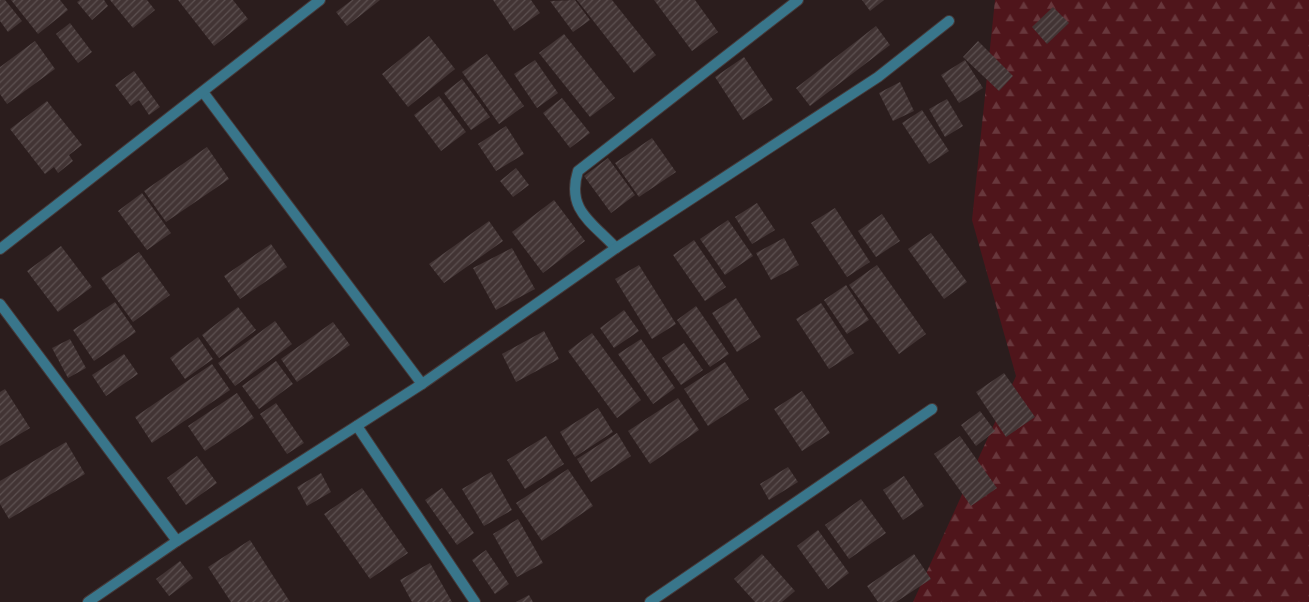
<svg xmlns="http://www.w3.org/2000/svg" width="1309" height="602" font-family="Jost,sans-serif">
  <style>
    .forest { fill: url(#forest-firs) }
    .building { fill: url(#building-hatch) }
    .lines { fill: none; stroke-linecap: round; stroke-linejoin: round }
    .minor-casing { stroke: #463939; stroke-width: 12 }
    .minor { stroke: #39768b; stroke-width: 10 }
  </style>
  <defs>
    <pattern id="forest-firs" width="22" height="20" patternUnits="userSpaceOnUse" patternTransform="scale(1.25)"><rect width="22" height="20" fill="#4f151b"/><path d="M5 1l3.5 6h-7zM16 11l3.5 6h-7z" fill="#68373c"/></pattern>
    <pattern id="building-hatch" width="6" height="6" patternUnits="userSpaceOnUse" patternTransform="scale(1.25)"><rect width="6" height="6" fill="#423434"/><path d="M-1 1l2-2M0 6l6-6M5 7l2-2" fill="none" stroke="#5d5151"/></pattern>
  </defs>
  <rect width="100%" height="100%" fill="#2b1d1d"/>
  <polygon class="forest" points="995,0 1309,0 1309,602 913,602 1016,376 972,220"/>
  <g class="building">
    <polygon points="0,0 5,0 22,21 8,32 0,21"/>
    <polygon points="11,0 60,0 68,10 38,34"/>
    <polygon points="80,0 104,0 108,6 92,20 77,2"/>
    <polygon points="110,0 147,0 155,10 133,28"/>
    <polygon points="178,0 233,0 248,19 214,46"/>
    <polygon points="352,0 380,0 347,26 336,12"/>
    <polygon points="493,0 531,0 540,13 514,31"/>
    <polygon points="575,0 590,20 573,32 550,1"/>
    <polygon points="577,0 612,0 656,55 634,73"/>
    <polygon points="654,0 695,0 718,32 692,51"/>
    <polygon points="862,0 884,0 870,11"/>
    <polygon points="1053,7 1069,23 1047,44 1032,27"/>
    <polygon points="70,23 92,52 78,63 56,34"/>
    <polygon points="876,26 890,45 810,106 796,88"/>
    <polygon points="564,34 615,98 590,117 539,53"/>
    <polygon points="429,36 455,69 408,107 382,74"/>
    <polygon points="35,41 55,69 7,104 0,94 0,67"/>
    <polygon points="978,41 1013,76 999,91 963,57"/>
    <polygon points="487,54 524,106 499,124 462,72"/>
    <polygon points="744,57 773,100 743,120 715,77"/>
    <polygon points="535,60 558,93 537,108 514,74"/>
    <polygon points="965,60 983,88 959,103 941,75"/>
    <polygon points="134,71 160,107 149,115 139,100 131,106 115,85"/>
    <polygon points="462,79 490,117 471,130 444,93"/>
    <polygon points="900,82 914,111 893,121 879,93"/>
    <polygon points="439,96 466,132 441,151 414,115"/>
    <polygon points="562,98 590,133 570,148 543,113"/>
    <polygon points="947,99 963,126 945,137 929,109"/>
    <polygon points="47,101 82,145 69,155 73,161 58,173 54,167 45,174 10,129"/>
    <polygon points="922,110 949,151 929,164 902,123"/>
    <polygon points="506,126 524,154 496,171 478,144"/>
    <polygon points="652,138 676,172 639,197 615,163"/>
    <polygon points="207,147 229,179 166,222 144,191"/>
    <polygon points="608,158 635,195 611,213 584,176"/>
    <polygon points="516,168 529,185 513,197 500,181"/>
    <polygon points="142,193 171,233 147,250 118,211"/>
    <polygon points="554,200 585,241 543,273 512,232"/>
    <polygon points="757,203 775,230 752,244 735,217"/>
    <polygon points="835,208 870,262 847,277 811,223"/>
    <polygon points="882,214 900,241 876,257 858,231"/>
    <polygon points="728,220 753,256 725,275 700,239"/>
    <polygon points="489,221 503,241 444,283 429,264"/>
    <polygon points="931,233 967,282 944,299 908,249"/>
    <polygon points="784,238 799,265 771,280 756,253"/>
    <polygon points="694,240 726,287 705,301 673,255"/>
    <polygon points="271,244 287,267 240,299 224,276"/>
    <polygon points="61,246 92,287 58,312 27,271"/>
    <polygon points="512,248 535,289 496,310 473,268"/>
    <polygon points="139,252 170,295 133,322 101,278"/>
    <polygon points="639,265 676,324 652,339 615,279"/>
    <polygon points="877,265 926,334 899,354 849,285"/>
    <polygon points="846,285 869,320 847,334 824,300"/>
    <polygon points="736,298 761,337 737,352 712,313"/>
    <polygon points="115,302 136,332 94,361 73,330"/>
    <polygon points="821,303 854,353 829,369 796,319"/>
    <polygon points="696,306 729,354 710,367 677,320"/>
    <polygon points="238,307 256,330 219,358 202,335"/>
    <polygon points="624,310 639,331 614,348 600,328"/>
    <polygon points="275,321 292,344 235,386 218,363"/>
    <polygon points="333,322 350,345 297,382 281,359"/>
    <polygon points="544,331 559,359 516,382 502,354"/>
    <polygon points="592,333 641,400 617,418 568,351"/>
    <polygon points="198,337 213,359 185,379 170,358"/>
    <polygon points="70,339 86,368 68,378 52,348"/>
    <polygon points="641,339 675,388 653,404 618,354"/>
    <polygon points="684,343 703,370 681,385 662,358"/>
    <polygon points="124,354 138,374 106,396 92,375"/>
    <polygon points="276,361 293,384 259,409 242,386"/>
    <polygon points="725,362 749,399 708,426 684,389"/>
    <polygon points="212,364 230,390 152,443 135,417"/>
    <polygon points="1004,373 1035,417 1006,437 976,392"/>
    <polygon points="5,389 30,428 0,446 0,392"/>
    <polygon points="802,391 830,433 802,451 774,409"/>
    <polygon points="237,393 254,418 205,451 188,426"/>
    <polygon points="678,398 699,430 650,464 628,431"/>
    <polygon points="276,403 304,443 287,454 260,414"/>
    <polygon points="598,408 613,432 575,457 560,432"/>
    <polygon points="980,411 995,431 976,446 961,425"/>
    <polygon points="617,433 631,456 591,482 577,459"/>
    <polygon points="546,436 564,464 525,489 507,460"/>
    <polygon points="960,436 997,488 971,506 934,454"/>
    <polygon points="66,442 85,474 9,519 0,504 0,481"/>
    <polygon points="197,456 217,483 186,505 167,478"/>
    <polygon points="788,467 798,482 769,500 760,484"/>
    <polygon points="568,469 593,506 542,541 516,503"/>
    <polygon points="491,472 512,510 484,526 462,489"/>
    <polygon points="321,473 331,492 307,506 297,487"/>
    <polygon points="904,476 924,506 903,520 883,490"/>
    <polygon points="362,488 408,553 370,579 324,514"/>
    <polygon points="442,488 474,533 457,545 425,500"/>
    <polygon points="861,499 886,533 849,559 825,525"/>
    <polygon points="518,519 543,563 517,577 493,534"/>
    <polygon points="818,530 849,573 828,589 797,546"/>
    <polygon points="250,540 290,602 231,602 208,567"/>
    <polygon points="486,550 509,584 495,594 472,560"/>
    <polygon points="762,554 795,591 782,602 755,602 734,579"/>
    <polygon points="914,554 931,579 896,602 878,602 867,586"/>
    <polygon points="180,561 193,578 169,596 156,579"/>
    <polygon points="430,563 452,602 412,602 400,580"/>
    <polygon points="529,595 533,602 516,602"/>
  </g>
  <g class="lines">
    <g class="minor-casing">
      <g id="minor">
        <polyline points="203,92 422,384"/>
        <path d="M 616,248 C 592,222 566,210 578,171 L 798,0"/>
        <polyline points="0,249 320,0"/>
        <polyline points="0,304 177,541"/>
        <polyline points="357,426 475,602"/>
        <polyline points="88,602 177,541 422,384 616,248 878,77 949,21"/>
        <polyline points="650,602 932,409"/>
      </g>
    </g>
    <use href="#minor" class="minor"/>
  </g>
</svg>
